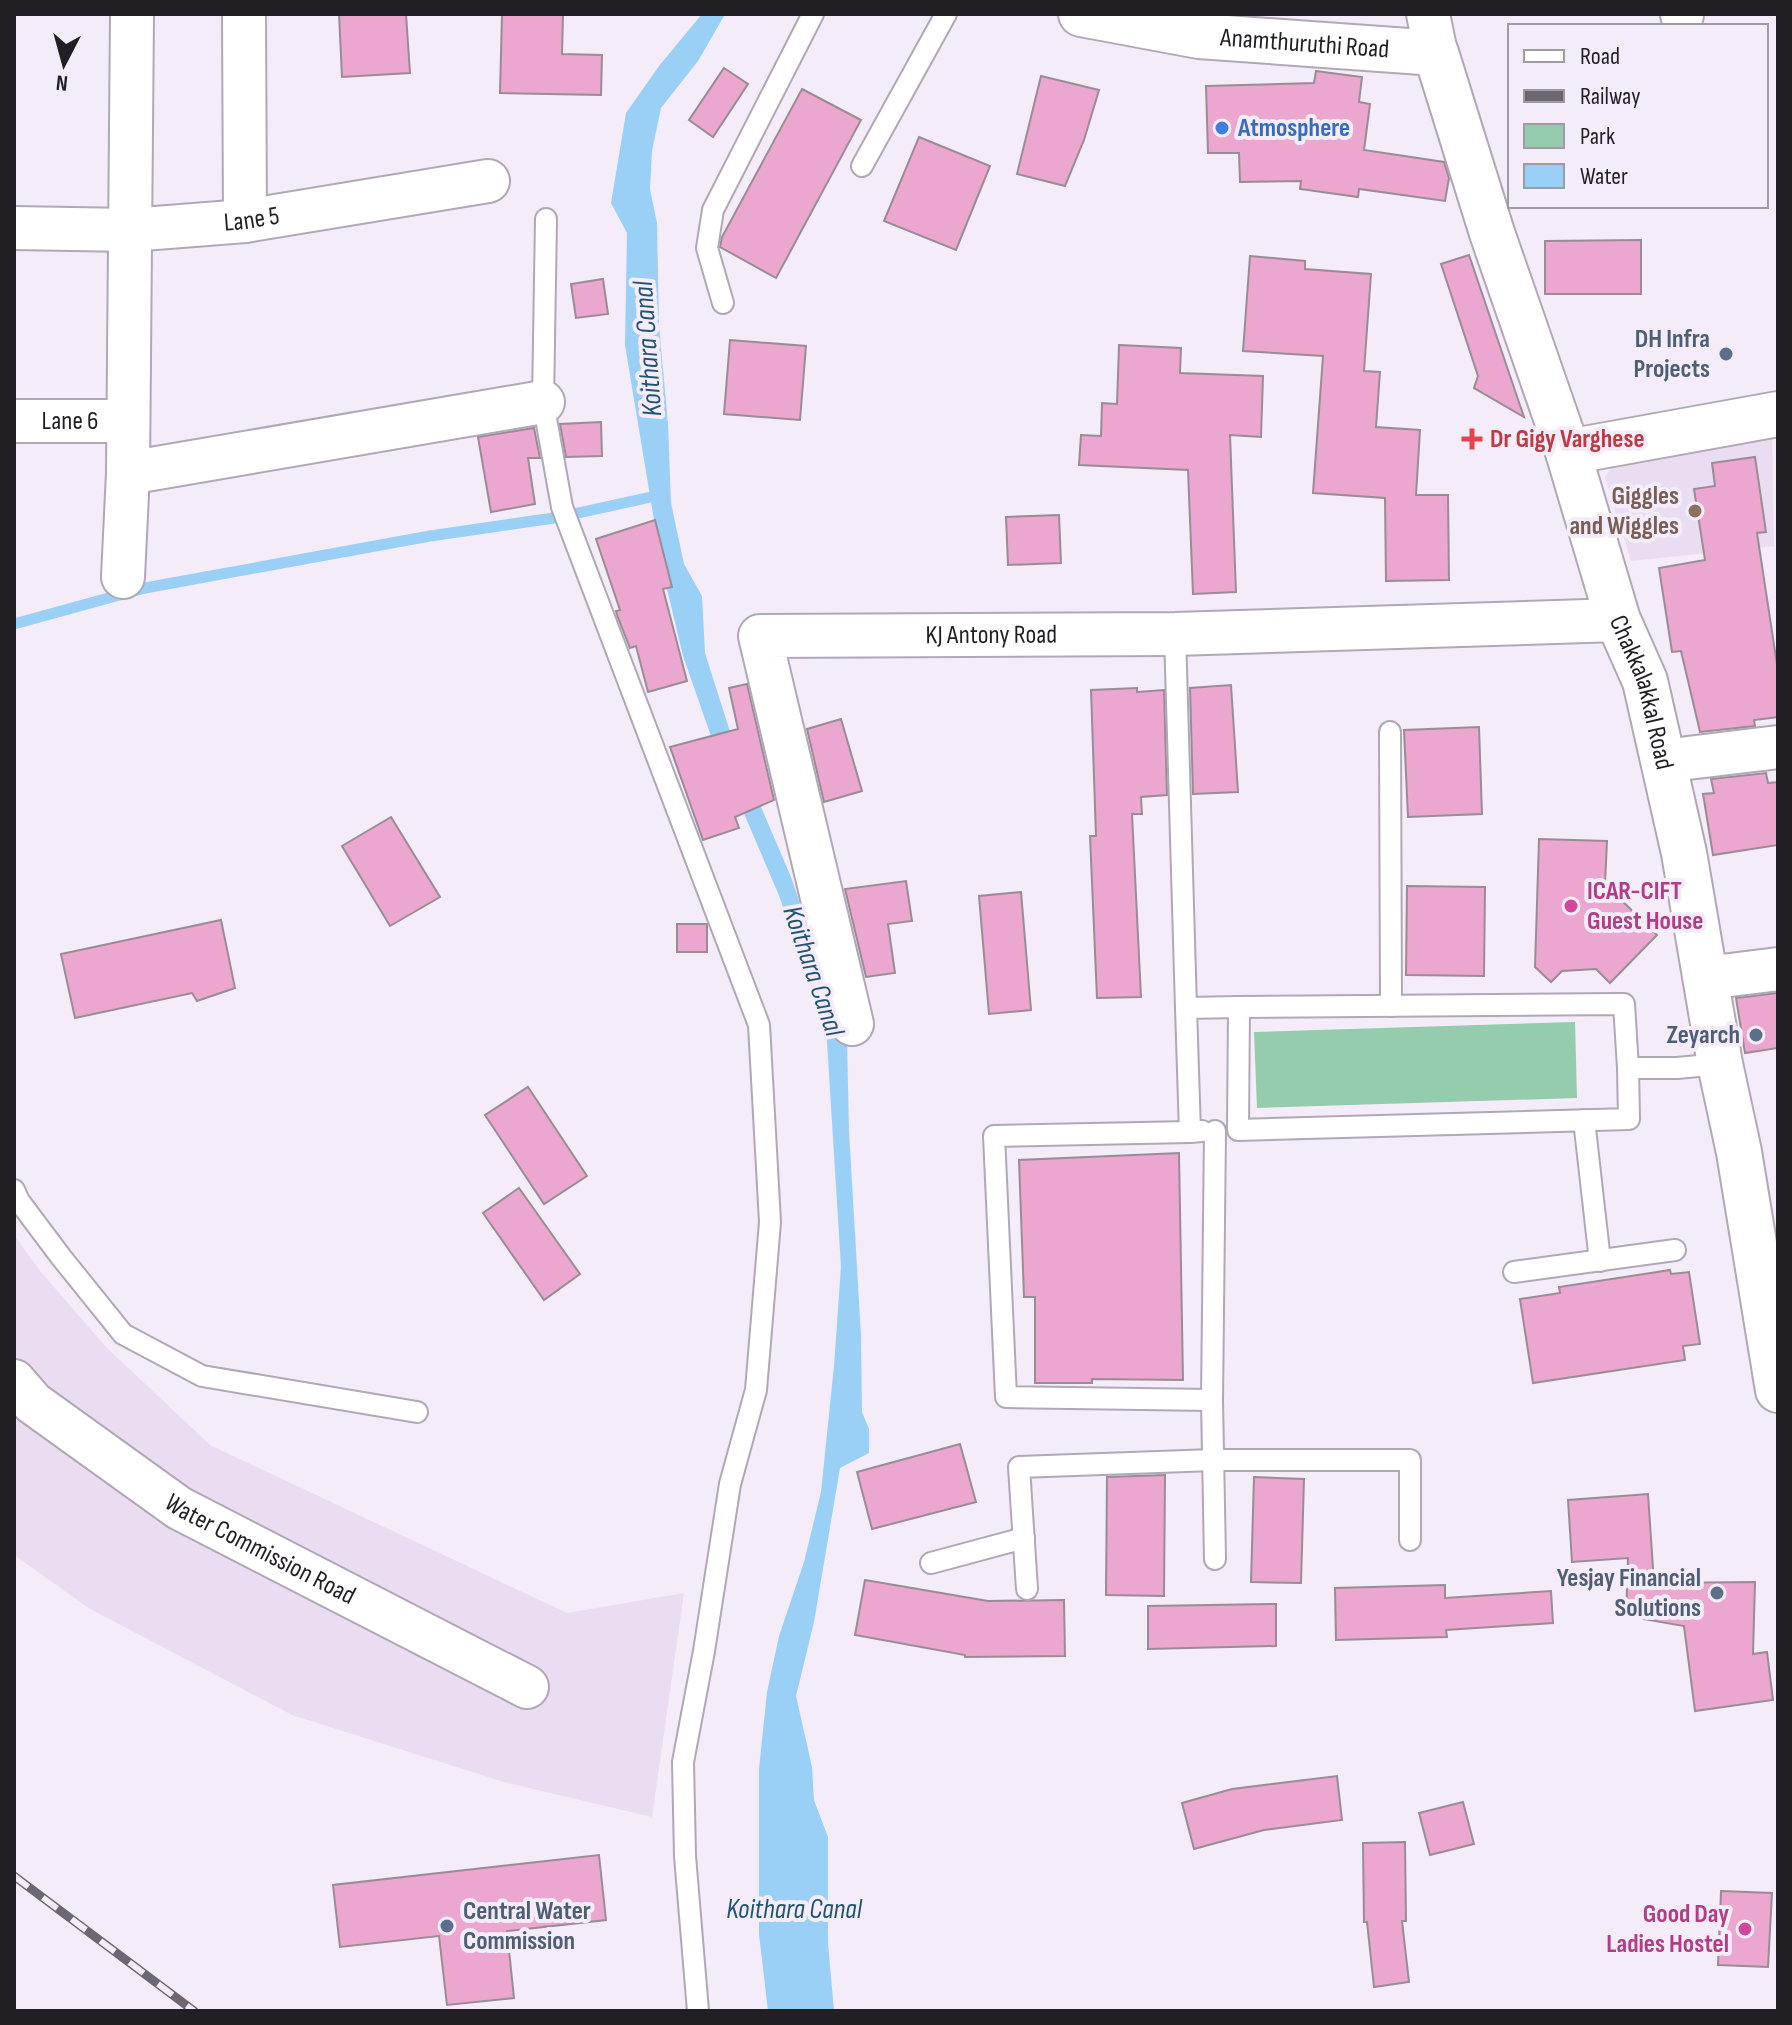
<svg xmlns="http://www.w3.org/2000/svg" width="1792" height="2025" font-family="'Sofia Sans Condensed',sans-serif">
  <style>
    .built { fill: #eaddf1 }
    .green { fill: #94ccad }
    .water { fill: #9ad0f5 }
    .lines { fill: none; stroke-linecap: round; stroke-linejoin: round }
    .stream { stroke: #9ad0f5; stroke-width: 11 }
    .building { fill: #eba7cf; stroke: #9a8c94; stroke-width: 2 }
    .service-casing { stroke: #b0a8b4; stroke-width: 24 }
    .minor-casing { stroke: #b0a8b4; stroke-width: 46 }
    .tertiary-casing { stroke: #b0a8b4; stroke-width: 48 }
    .service { stroke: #fff; stroke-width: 20 }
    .minor { stroke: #fff; stroke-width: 42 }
    .tertiary { stroke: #fff; stroke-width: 44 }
    .rail-casing { stroke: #6d6870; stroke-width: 9 }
    .rail { stroke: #f4ecf9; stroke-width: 6; stroke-dasharray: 18; stroke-linecap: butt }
    .shop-dot { fill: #3f7fe0; stroke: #f4ecf9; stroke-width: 3 }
    .service-dot { fill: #5c6f8a; stroke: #f4ecf9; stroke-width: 3 }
    .health-dot { fill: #e0444e; stroke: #f4ecf9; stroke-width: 3 }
    .education-dot { fill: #8d6e63; stroke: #f4ecf9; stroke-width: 3 }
    .hotel-dot { fill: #d1479c; stroke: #f4ecf9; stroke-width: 3 }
    .labels { text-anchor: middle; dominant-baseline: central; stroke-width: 8; stroke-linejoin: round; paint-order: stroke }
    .street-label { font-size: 26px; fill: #221f24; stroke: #f4ecf9 }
    .shop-label { font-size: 26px; font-weight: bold; fill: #366cbe; stroke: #f4ecf9; text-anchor: start }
    .service-label { font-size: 26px; font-weight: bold; fill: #4e5e75; stroke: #f4ecf9; text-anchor: end }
    .health-label { font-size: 26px; font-weight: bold; fill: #be3a42; stroke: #f4ecf9; text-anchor: start }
    .education-label { font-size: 26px; font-weight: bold; fill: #785e54; stroke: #f4ecf9; text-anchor: end }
    .hotel-label { font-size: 26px; font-weight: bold; fill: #b23c85; stroke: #f4ecf9; text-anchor: start }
    .water-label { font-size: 28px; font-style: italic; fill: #215474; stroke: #f4ecf9 }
  </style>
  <rect width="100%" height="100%" fill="#f4ecf9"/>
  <g class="built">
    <polygon points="1772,436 1774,546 1631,561 1605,477 1618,458"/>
    <polygon points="14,1235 40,1271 106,1347 210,1445 567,1613 684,1593 652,1817 504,1782 292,1715 90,1609 14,1555"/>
  </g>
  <polygon class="green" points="1575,1022 1577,1098 1257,1108 1254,1032"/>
  <polygon class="water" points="702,14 730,14 724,16 698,61 661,108 652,151 650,189 657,223 659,325 668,424 671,503 684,564 702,596 705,653 734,744 791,877 847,1041 849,1131 861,1336 862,1412 869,1429 869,1453 840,1468 814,1622 796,1696 812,1767 814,1800 828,1837 828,1943 834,2011 768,2011 759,1934 759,1769 767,1692 779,1636 804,1562 821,1492 834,1366 841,1267 827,1042 820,1010 796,943 778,893 712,739 683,656 662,568 625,345 627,233 611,203 626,113 659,66"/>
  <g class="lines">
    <g class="stream">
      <polyline points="578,513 660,495"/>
      <polyline points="14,624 145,588 430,536 554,518"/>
    </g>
  </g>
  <g class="building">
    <polygon points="339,14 406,14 410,73 342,77"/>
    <polygon points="502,14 563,14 562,54 602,55 601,95 500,93"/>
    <polygon points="724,68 748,84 713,137 689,120"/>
    <polygon points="1316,71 1362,77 1359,102 1370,104 1364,150 1444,162 1449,178 1445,201 1359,189 1358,197 1300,189 1301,181 1240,182 1239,153 1208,153 1206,86 1314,83"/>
    <polygon points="1041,76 1099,90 1084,140 1065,186 1017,174"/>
    <polygon points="802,89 861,120 776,278 720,247 722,237"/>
    <polygon points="919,137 990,166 956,250 884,221"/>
    <polygon points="1641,240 1641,294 1545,294 1545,241"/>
    <polygon points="1469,255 1508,370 1524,417 1474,388 1478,376 1441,264"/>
    <polygon points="1250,256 1305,261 1305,269 1371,274 1364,371 1380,372 1376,427 1420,430 1416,495 1448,495 1449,580 1386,581 1385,498 1313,493 1323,356 1243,351"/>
    <polygon points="603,279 608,314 576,318 571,284"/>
    <polygon points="730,340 806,346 800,420 724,414"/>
    <polygon points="1119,345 1181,348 1180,373 1263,376 1261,437 1230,435 1236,592 1193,594 1188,470 1079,465 1081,435 1101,436 1102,403 1117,404"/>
    <polygon points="601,422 602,456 566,457 560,424"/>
    <polygon points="534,428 540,458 528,458 535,504 491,512 478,437"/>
    <polygon points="1755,457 1766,532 1757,533 1778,671 1778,717 1754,720 1755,726 1700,732 1681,651 1672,652 1659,568 1705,560 1694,489 1715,486 1712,463"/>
    <polygon points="1059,515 1061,563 1008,565 1006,517"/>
    <polygon points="655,520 672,587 663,589 687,681 648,692 636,646 630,648 617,615 616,611 620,610 596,539"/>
    <polygon points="747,684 774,800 735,817 739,828 703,840 670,747 738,729 729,688"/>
    <polygon points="1231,685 1238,792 1193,794 1190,688"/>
    <polygon points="1137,688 1137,692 1164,690 1167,795 1141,797 1142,814 1132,814 1141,997 1097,998 1090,836 1096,836 1091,690"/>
    <polygon points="841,719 862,791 824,802 807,729"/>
    <polygon points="1479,727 1482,814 1408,817 1404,730"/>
    <polygon points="1766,773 1768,783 1778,782 1778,845 1713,855 1703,794 1714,793 1711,779"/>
    <polygon points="391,817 440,897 390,926 342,846"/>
    <polygon points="1539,839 1607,841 1605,884 1657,935 1610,983 1596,969 1562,971 1551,982 1535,967"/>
    <polygon points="906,881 912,921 888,924 895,973 866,977 845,889"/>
    <polygon points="1407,886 1485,887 1484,976 1406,975"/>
    <polygon points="1021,892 1031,1010 989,1014 979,896"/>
    <polygon points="221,920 235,988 197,1001 192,993 75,1018 61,954"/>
    <rect x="677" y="924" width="30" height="28"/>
    <polygon points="1778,993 1778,1048 1745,1053 1736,998"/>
    <polygon points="528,1087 587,1176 544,1204 485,1115"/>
    <polygon points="1179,1153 1183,1380 1092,1379 1092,1383 1035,1383 1035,1297 1024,1297 1019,1160"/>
    <polygon points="519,1188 580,1274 544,1300 483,1213"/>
    <polygon points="1670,1270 1671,1274 1689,1272 1700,1344 1683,1346 1685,1360 1533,1383 1520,1299 1560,1293 1559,1287"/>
    <polygon points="960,1444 976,1502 872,1529 857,1472"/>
    <polygon points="1165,1475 1164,1596 1106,1595 1107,1477"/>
    <polygon points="1254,1477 1304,1479 1301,1583 1251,1582"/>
    <polygon points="1648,1494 1654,1583 1755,1582 1753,1654 1767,1652 1773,1700 1695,1711 1684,1626 1626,1616 1628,1558 1572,1562 1568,1500"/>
    <polygon points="865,1580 988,1601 1064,1600 1065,1656 965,1657 965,1655 855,1635"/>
    <polygon points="1445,1585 1445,1598 1551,1591 1553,1623 1446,1630 1447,1637 1336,1640 1335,1588"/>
    <polygon points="1276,1604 1276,1646 1148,1649 1148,1606"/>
    <polygon points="1337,1776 1342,1820 1264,1830 1194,1849 1182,1803 1232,1789"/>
    <polygon points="1463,1802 1474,1844 1430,1855 1419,1813"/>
    <polygon points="1405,1842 1406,1921 1402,1921 1409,1982 1374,1987 1367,1922 1364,1922 1363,1843"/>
    <polygon points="599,1855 606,1920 507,1931 514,1998 447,2005 439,1936 340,1947 333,1885"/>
    <polygon points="1721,1891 1772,1893 1768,1967 1718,1965"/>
  </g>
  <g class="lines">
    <g class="service-casing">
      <g id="service">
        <polyline points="862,166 946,14"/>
        <polyline points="546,219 543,402 562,507 759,1025 770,1222 756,1390 730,1484 704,1651 683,1762 685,1856 698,2011"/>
        <polyline points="723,303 707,248 713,210 813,14"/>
        <polyline points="1175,634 1186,1008"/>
        <polyline points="1390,732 1391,1006"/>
        <polyline points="1628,1068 1624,1004 1239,1007 1238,1130 1629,1119 1628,1068 1677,1068 1720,1064"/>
        <polyline points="1584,1120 1600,1261"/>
        <polyline points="1202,1131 1190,1132 1186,1008 1239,1007"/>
        <polyline points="1215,1131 1212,1400 1215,1559"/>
        <polyline points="1190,1132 994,1136 1006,1397 1212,1400"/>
        <polyline points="14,1190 19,1201 61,1257 123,1334 202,1376 417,1412"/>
        <polyline points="1514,1272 1675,1250"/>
        <polyline points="931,1563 1024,1538"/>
        <polyline points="1027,1589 1019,1467 1214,1460 1410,1460 1410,1540"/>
      </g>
    </g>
    <g class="minor-casing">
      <g id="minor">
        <polyline points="244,14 245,221"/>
        <polyline points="1428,14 1436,53"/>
        <polyline points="1682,14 1682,15"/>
        <path id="s1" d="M 14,228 L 130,230 L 245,221 L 488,181"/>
        <path id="s2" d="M 14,421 L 126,421"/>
        <polyline points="128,473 543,402"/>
        <polyline points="123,577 128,473 132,14"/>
        <polyline points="1663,761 1778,747"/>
        <polyline points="1706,978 1778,969"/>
        <path id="s3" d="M 852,1024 L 760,636 L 1175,634 L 1618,620"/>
        <path id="s4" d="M 14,1381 L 33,1403 L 179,1508 L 527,1687"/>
      </g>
    </g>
    <g class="tertiary-casing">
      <g id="tertiary">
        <path id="s5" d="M 1081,14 L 1199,36 L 1436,53 L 1492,233 L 1568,452 L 1618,620 L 1645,681 L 1684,853 L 1720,1064 L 1739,1152 L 1778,1390"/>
        <polyline points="1568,452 1778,414"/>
      </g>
    </g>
    <use href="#service" class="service"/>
    <use href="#minor" class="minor"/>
    <use href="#tertiary" class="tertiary"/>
    <g class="rail-casing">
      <polyline id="rail" points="14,1876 194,2011"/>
    </g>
    <use href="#rail" class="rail"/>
  </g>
  <circle class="shop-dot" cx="1222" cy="128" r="8"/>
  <g class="service-dot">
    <circle cx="1726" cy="354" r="8"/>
    <circle cx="1756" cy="1035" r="8"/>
    <circle cx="1717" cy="1593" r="8"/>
    <circle cx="447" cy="1926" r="8"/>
  </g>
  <path class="health-dot" d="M1468 427h8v8h8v8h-8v8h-8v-8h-8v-8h8z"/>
  <circle class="education-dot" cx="1695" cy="511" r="8"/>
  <g class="hotel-dot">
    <circle cx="1571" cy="906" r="8"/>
    <circle cx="1745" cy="1929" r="8"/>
  </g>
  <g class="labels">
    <g class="street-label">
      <text stroke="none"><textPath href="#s5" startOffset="226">Anamthuruthi Road</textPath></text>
      <text stroke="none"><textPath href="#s1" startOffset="238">Lane 5</textPath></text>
      <text stroke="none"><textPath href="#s2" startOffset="56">Lane 6</textPath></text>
      <text stroke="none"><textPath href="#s3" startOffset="630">KJ Antony Road</textPath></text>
      <text stroke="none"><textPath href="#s5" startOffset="1030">Chakkalakkal Road</textPath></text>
      <text stroke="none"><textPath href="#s4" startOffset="300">Water Commission Road</textPath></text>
    </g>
    <g class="shop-label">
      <text x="1238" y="128">Atmosphere</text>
    </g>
    <g class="service-label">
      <text x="1710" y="339">DH Infra<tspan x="1710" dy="30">Projects</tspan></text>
      <text x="1740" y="1035">Zeyarch</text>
      <text x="1701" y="1578">Yesjay Financial<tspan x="1701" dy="30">Solutions</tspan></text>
      <text x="463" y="1911" text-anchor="start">Central Water<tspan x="463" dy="30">Commission</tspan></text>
    </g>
    <g class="health-label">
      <text x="1490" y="439">Dr Gigy Varghese</text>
    </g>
    <g class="education-label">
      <text x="1679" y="496">Giggles<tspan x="1679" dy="30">and Wiggles</tspan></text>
    </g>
    <g class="hotel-label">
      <text x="1587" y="891">ICAR-CIFT<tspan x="1587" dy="30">Guest House</tspan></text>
      <text x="1729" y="1914" text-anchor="end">Good Day<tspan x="1729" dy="30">Ladies Hostel</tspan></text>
    </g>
    <g class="water-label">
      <text transform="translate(648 349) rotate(-94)">Koithara Canal</text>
      <text transform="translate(813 971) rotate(71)">Koithara Canal</text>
      <text x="794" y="1909">Koithara Canal</text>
    </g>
  </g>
  <rect width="1792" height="2025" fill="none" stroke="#221f24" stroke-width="32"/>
  <rect x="1508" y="24" width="260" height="184" fill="#f4ecf9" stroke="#a09aa4" stroke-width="2"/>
  <rect x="1524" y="50" width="40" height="12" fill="#ffffff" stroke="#a09aa4" stroke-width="2"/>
  <text x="1580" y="64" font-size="24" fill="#221f24">Road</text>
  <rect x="1524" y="90" width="40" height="12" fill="#6d6870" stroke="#a09aa4" stroke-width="2"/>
  <text x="1580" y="104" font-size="24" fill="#221f24">Railway</text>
  <rect x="1524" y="124" width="40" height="24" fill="#94ccad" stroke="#a09aa4" stroke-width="2"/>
  <text x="1580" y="144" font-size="24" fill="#221f24">Park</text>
  <rect x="1524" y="164" width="40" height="24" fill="#9ad0f5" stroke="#a09aa4" stroke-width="2"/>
  <text x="1580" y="184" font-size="24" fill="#221f24">Water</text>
  <g transform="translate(64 64) rotate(186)" stroke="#f4ecf9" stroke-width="6" paint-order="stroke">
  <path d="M0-6L14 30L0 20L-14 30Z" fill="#221f24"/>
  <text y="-12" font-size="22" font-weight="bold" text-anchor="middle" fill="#221f24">N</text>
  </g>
</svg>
